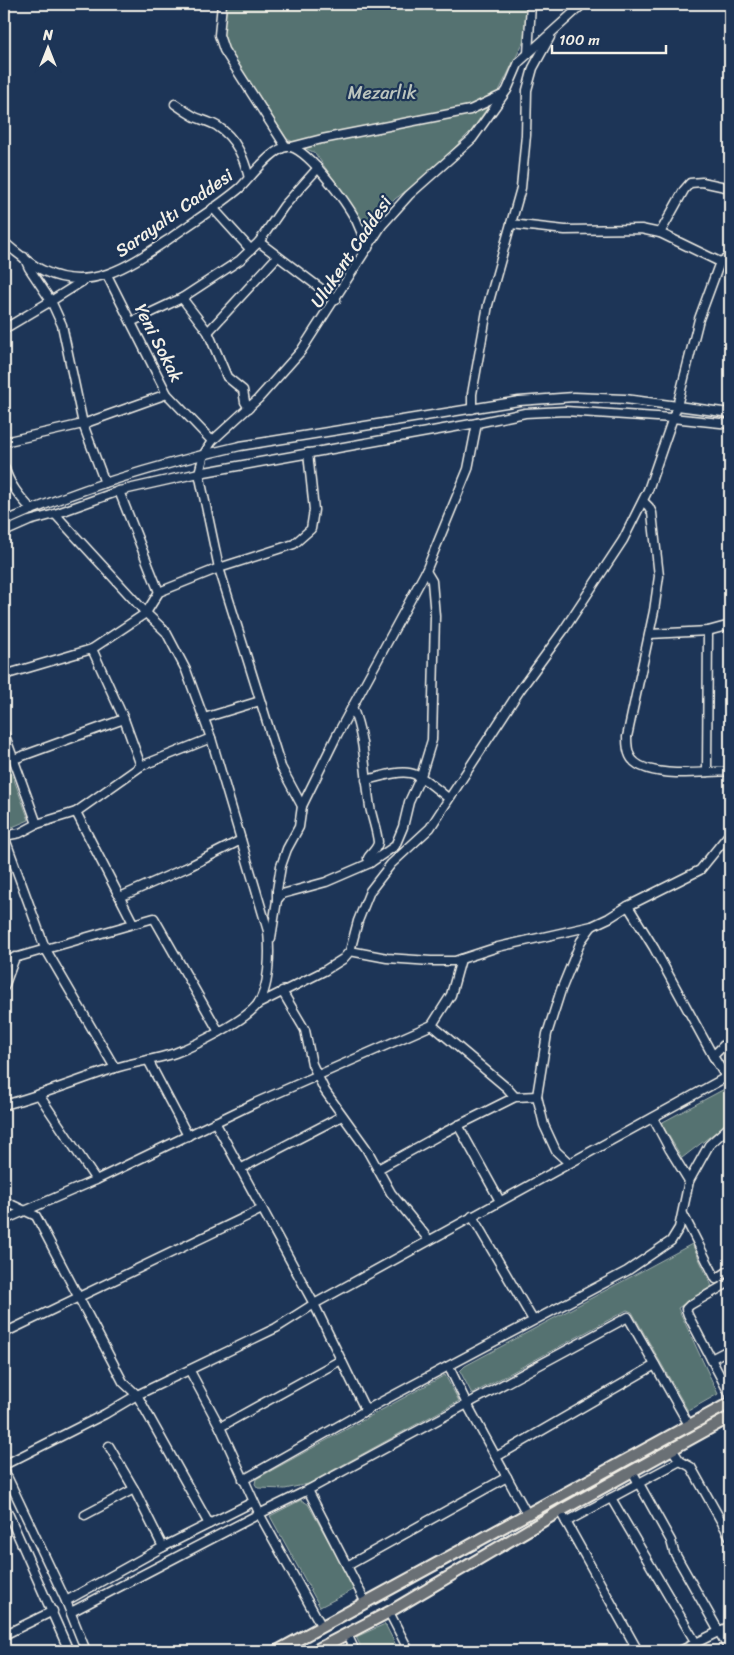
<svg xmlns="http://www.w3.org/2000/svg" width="734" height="1655" font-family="Sriracha,sans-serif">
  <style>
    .green { fill: #547271; stroke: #a4b2ac }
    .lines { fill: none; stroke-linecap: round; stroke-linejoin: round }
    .minor-casing { stroke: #f4f1e8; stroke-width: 11 }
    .major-casing { stroke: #f4f1e8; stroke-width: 14 }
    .minor { stroke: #1d3557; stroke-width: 8 }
    .major { stroke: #6b6f75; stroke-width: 10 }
    .labels { text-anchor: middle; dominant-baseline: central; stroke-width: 4.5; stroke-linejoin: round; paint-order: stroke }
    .park-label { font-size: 18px; fill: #bcc5be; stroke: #1d3557 }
    .street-label { font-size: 18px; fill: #f4f1e8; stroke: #1d3557 }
  </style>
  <rect width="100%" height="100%" fill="#1d3557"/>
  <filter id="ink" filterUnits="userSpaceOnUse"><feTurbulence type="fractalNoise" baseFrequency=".02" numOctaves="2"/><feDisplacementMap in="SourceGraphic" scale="10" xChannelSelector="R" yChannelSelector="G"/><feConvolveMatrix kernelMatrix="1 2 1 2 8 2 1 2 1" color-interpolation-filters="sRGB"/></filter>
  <g filter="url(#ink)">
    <g class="green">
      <polygon points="227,4 528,4 524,41 499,91 472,130 425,177 395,199 368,229 315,153 287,139 222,39"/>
      <polygon points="4,753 29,820 10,828 5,824 4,819"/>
      <polygon points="730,1086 730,1121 682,1158 661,1123"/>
      <polygon points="692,1244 712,1286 678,1308 718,1394 688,1411 632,1312 627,1310 472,1394 460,1371 465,1366"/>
      <polygon points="445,1375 459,1401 308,1484 285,1489 258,1488 255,1484 256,1479"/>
      <polygon points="301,1500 308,1504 355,1589 320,1607 270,1516"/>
      <polygon points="385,1624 399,1651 363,1651 356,1637"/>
    </g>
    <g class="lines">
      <g class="minor-casing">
        <g id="minor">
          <polyline points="222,4 219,35 224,50 286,147"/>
          <polyline points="528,54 531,4"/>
          <path d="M 175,104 C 182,109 188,113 195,117 C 202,120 210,122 217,126 C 236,138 244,158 249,178"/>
          <polyline points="291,147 322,139 470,110 502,95"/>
          <polyline points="213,208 251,250"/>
          <polyline points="511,224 565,230 641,229 660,233 720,262"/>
          <polyline points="660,233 684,190 690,183 702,182 730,188"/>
          <path d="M 4,242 C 13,250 33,266 44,271 C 92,294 133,263 172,237 C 194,221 219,206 240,188 C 250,178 276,143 291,147 C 311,153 346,202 356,220 C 360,229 364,239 368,248"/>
          <polyline points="259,242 336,300"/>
          <polyline points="107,275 167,394 212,441"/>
          <polyline points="86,279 51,301 62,325 83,424 105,483"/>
          <polyline points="182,298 208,332 227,377 243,390 245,402 249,408"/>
          <polyline points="131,322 182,298 240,260 259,242 284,206 318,168"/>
          <polyline points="4,329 51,301 29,268 24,257"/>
          <polyline points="208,332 277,257"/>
          <polyline points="472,409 472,394 488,305 521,188 526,135 527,90 533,68 550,37"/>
          <polyline points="4,442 83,424 167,394"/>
          <path d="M 4,466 C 9,484 19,496 32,510"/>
          <polyline points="119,491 159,592"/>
          <path d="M 643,501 L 649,507 L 652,513 L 659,576 L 654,611 L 627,737 C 627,743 627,750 630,756 C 641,780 708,772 730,771"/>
          <path d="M 4,522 C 78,488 161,464 240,446 L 519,401 L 574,397 L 625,399 L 730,413"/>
          <polyline points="4,532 29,521 55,514 119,491 199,473 477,423 525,413 565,411 672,418 730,424"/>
          <polyline points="650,634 708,631 730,625"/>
          <polyline points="92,649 124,719 141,766"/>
          <polyline points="4,675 92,649 146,613 159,592 219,568 294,544 311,529 314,510 308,453"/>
          <path d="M 352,707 C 365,736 365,776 370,807 C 372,818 377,831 378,842 C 378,848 371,853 368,858 L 370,863"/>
          <polyline points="204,718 260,701"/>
          <polyline points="4,733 37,824"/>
          <polyline points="14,759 124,719"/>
          <polyline points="707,772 708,631"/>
          <path d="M 366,780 C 413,768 411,768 448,798"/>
          <polyline points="302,806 337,735 426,571 468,469 477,423"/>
          <polyline points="76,812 133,923"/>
          <polyline points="120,897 188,867 241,840"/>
          <polyline points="277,900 277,890 281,866 287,849 299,827 302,806 281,767 219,568 199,473 204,454 212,441 258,399 301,351 382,225 409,195 472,139 507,90 519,62 583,4"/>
          <polyline points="628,906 654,948 713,1056"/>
          <polyline points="271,938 277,900 282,894 326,882 370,863 395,846 403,827 409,802 421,776 432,740 435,616 432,581 426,571"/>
          <polyline points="350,951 387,958 431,961 455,961 498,947 592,926"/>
          <polyline points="4,961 154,918 219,1032"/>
          <polyline points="4,987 15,957"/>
          <polyline points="282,991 305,1030 312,1064 325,1091 366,1148 391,1193 429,1240"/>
          <polyline points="258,1004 324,971 343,959 350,951 358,921 370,891 391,864 430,828 520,690 563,631 623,540 648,490 677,406 699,319 720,262 728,258 730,253"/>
          <polyline points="432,1025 507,1088 515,1097"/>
          <polyline points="148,1060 188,1136"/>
          <polyline points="115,1068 45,948 4,836 20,833 37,824 76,812 141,766 211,738"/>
          <polyline points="726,1077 713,1056 730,1039"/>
          <polyline points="39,1095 96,1180"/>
          <path d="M 4,1105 C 41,1095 76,1081 112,1069 C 133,1062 155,1060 175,1053 C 196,1045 243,1022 257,1005 C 270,988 270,952 268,931 L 211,738 L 186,670 L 166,632 L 146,613 L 55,514"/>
          <polyline points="653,1118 670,1150 689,1181"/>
          <polyline points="215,1122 314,1304 366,1411"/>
          <polyline points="458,1125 500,1201"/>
          <polyline points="569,1163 556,1151 544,1125 537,1096 547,1034 561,990 581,941 592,926 609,918 628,906 700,870 730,833"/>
          <polyline points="240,1169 342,1116"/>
          <polyline points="378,1169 445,1132 515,1097 537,1096"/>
          <polyline points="4,1201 36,1216 123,1382 137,1395 209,1524"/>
          <polyline points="683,1214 716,1279 730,1270"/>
          <polyline points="472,1216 533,1320"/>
          <polyline points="4,1220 96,1180 255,1103 432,1025 451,995 461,959"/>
          <polyline points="730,1282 690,1305 686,1309 688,1315 730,1395"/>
          <polyline points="4,1333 262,1209"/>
          <polyline points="711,1359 730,1349"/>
          <polyline points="449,1367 467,1404 527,1514"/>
          <polyline points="190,1371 220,1427 261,1517 322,1627"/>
          <polyline points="220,1427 341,1360"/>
          <polyline points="109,1446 134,1489 163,1547"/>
          <polyline points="672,1449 680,1461 691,1467 730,1537"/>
          <polyline points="496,1457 655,1365"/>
          <polyline points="4,1465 105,1414 137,1395 276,1328 314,1304 730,1075"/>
          <polyline points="4,1470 66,1601 86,1651"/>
          <polyline points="632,1471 671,1541 674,1552 730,1651"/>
          <polyline points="243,1480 379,1403 627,1271 671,1241 679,1228 689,1181 709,1145 730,1126"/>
          <polyline points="308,1490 366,1603"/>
          <polyline points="611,1498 696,1643"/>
          <polyline points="4,1504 69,1651"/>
          <polyline points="560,1511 638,1651"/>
          <polyline points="85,1515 134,1489"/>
          <polyline points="566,1522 680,1461"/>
          <polyline points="347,1566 507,1477"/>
          <polyline points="66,1601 163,1547 253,1502"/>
          <polyline points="71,1612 259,1514 308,1490 628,1317 689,1425"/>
          <polyline points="389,1612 409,1651"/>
          <polyline points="347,1634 355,1651"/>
          <polyline points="4,1635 53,1611"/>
          <polyline points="680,1651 730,1626"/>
        </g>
      </g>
      <g class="major-casing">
        <g id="major">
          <polyline points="277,1651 730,1403"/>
          <polyline points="314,1651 389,1612 560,1511 730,1417"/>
        </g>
      </g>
      <use href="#minor" class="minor"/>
      <use href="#major" class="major"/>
    </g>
  </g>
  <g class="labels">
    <g class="park-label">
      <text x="382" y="93">Mezarlık</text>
    </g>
    <g class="street-label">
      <text transform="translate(174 213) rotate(-35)">Sarayaltı Caddesi</text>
      <text transform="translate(351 252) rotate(-56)">Ulukent Caddesi</text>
      <text transform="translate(159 343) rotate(63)">Yeni Sokak</text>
    </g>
  </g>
  <rect width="734" height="1655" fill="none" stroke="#1d3557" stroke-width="20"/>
  <rect x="10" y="10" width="714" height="1635" fill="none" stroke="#f4f1e8" stroke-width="2" filter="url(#ink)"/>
  <g transform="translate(48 48)" stroke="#1d3557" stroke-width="4" paint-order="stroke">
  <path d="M0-4L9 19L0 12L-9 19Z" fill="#f4f1e8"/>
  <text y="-8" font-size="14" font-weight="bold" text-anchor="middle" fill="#f4f1e8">N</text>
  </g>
  <path d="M552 45v8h114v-8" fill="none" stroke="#f4f1e8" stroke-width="2.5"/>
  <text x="559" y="45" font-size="15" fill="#f4f1e8" stroke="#1d3557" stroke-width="4" paint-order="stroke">100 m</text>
</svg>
